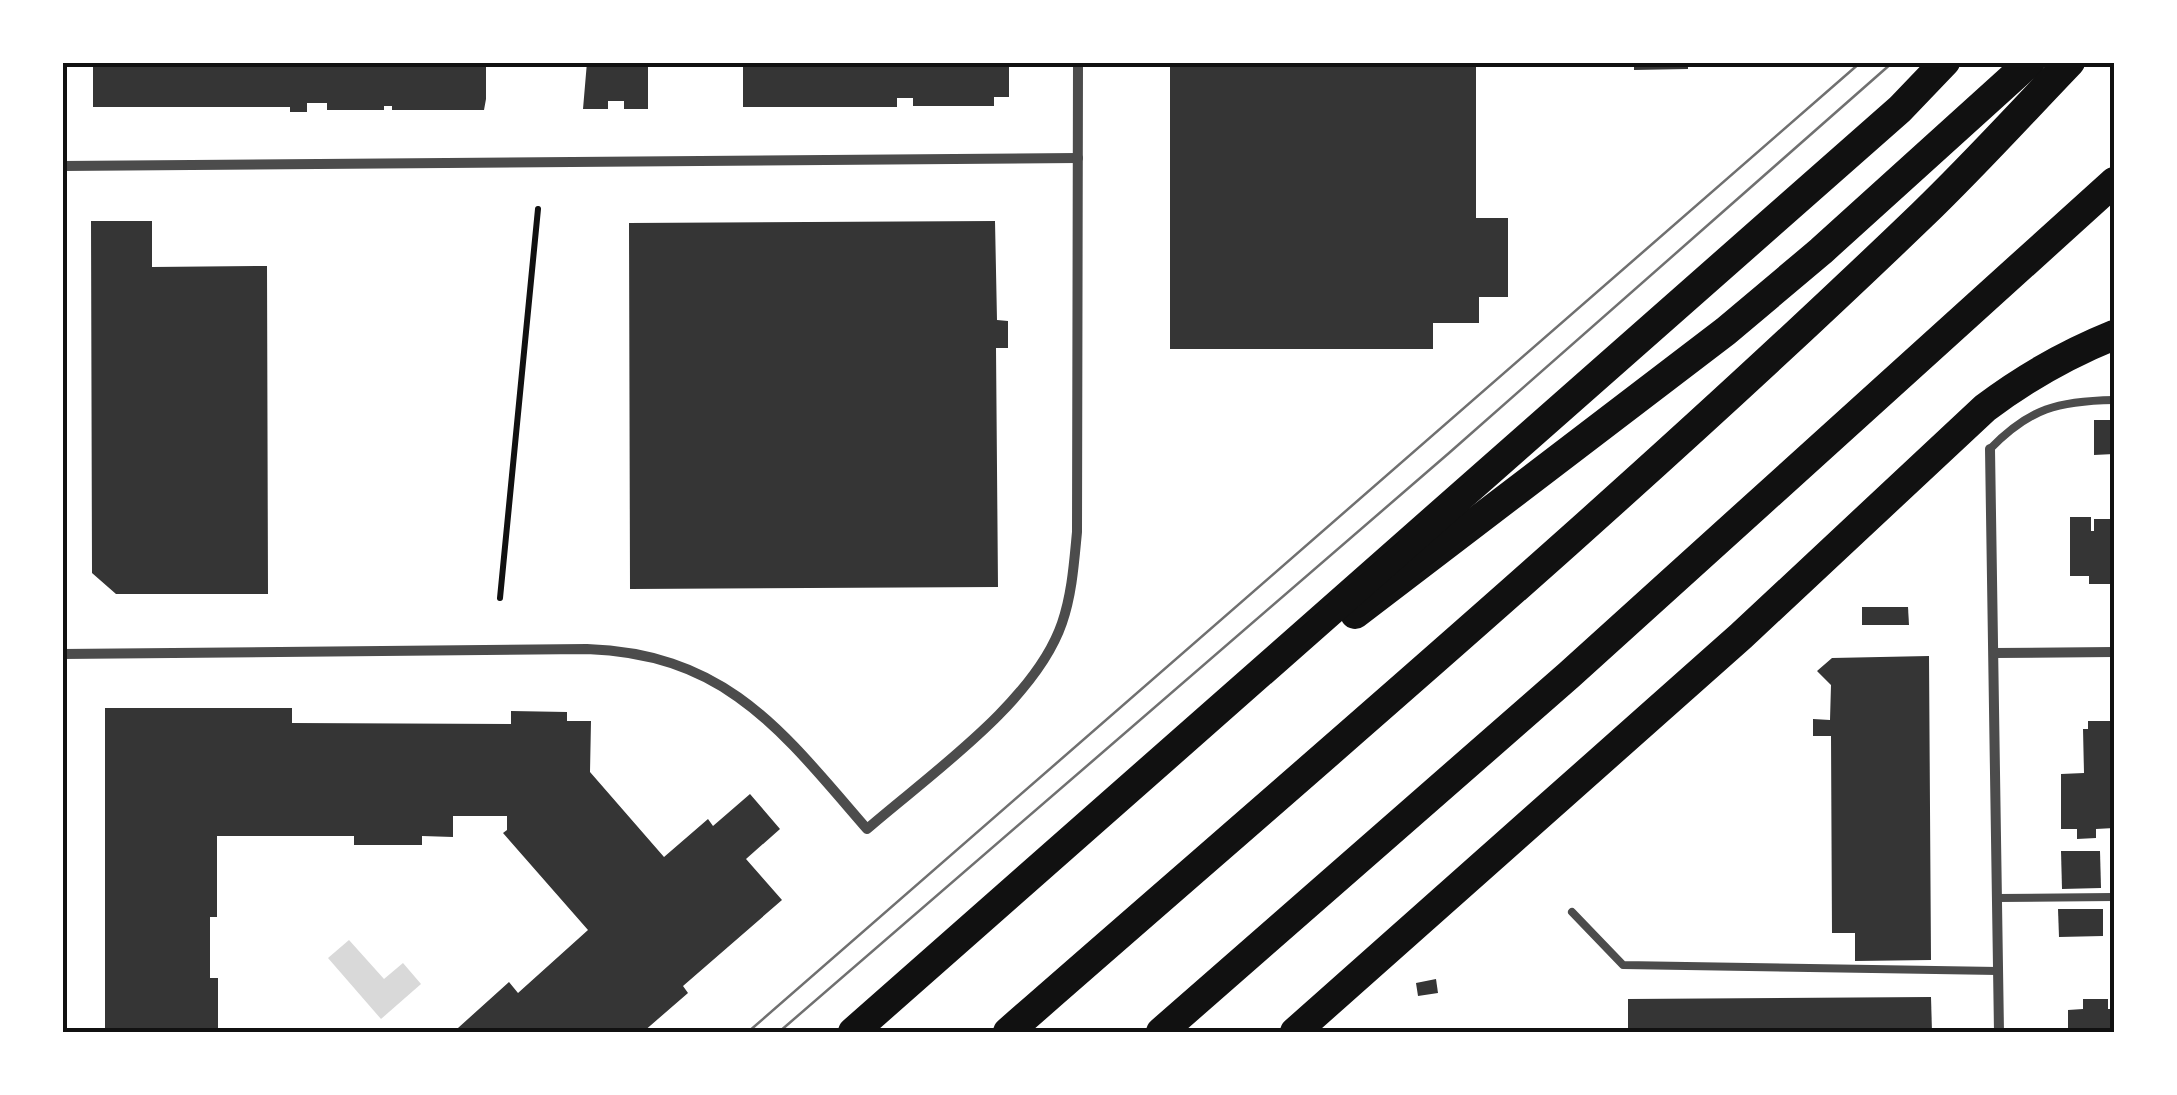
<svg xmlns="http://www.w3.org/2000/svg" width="2177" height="1095" font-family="Rubik,sans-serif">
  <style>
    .water { fill: #d9d9d9 }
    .building { fill: #353535 }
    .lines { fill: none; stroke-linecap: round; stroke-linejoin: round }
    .path { stroke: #111; stroke-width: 6 }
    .service { stroke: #4c4c4c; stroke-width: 8 }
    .minor { stroke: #4c4c4c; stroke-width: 10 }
    .motorway { stroke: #111; stroke-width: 30 }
    .tram { stroke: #707070; stroke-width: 2.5 }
    .neatline { fill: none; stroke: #111; stroke-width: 4 }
  </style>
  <rect width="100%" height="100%" fill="#fff"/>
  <polygon class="water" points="349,940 384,979 403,963 421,984 381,1019 328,958"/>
  <g class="building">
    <polygon points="93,62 486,62 486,99 484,110 392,110 392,106 384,106 384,110 327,110 327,103 307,103 307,112 290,112 290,107 93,107"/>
    <polygon points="587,62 648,62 648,109 624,109 624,101 608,101 608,109 583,109"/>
    <polygon points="743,62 1009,62 1009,97 994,97 994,106 913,106 913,98 897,98 897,107 743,107"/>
    <polygon points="1170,62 1476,62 1476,218 1508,218 1508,297 1479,297 1479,323 1433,323 1433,349 1170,349"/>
    <polygon points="1634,62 1688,62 1688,69 1634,70"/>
    <polygon points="91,221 152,221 152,267 267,266 268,594 116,594 92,573"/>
    <polygon points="995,221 997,320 1008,321 1008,348 996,348 998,587 630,589 629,223"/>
    <polygon points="2094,420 2114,420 2114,454 2094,455"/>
    <polygon points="2070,517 2091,517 2091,531 2094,531 2094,519 2114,519 2114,584 2089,584 2089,576 2070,576"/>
    <polygon points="1862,607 1908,607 1909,625 1862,625"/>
    <polygon points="1929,656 1931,960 1855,961 1855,933 1832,933 1831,736 1813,736 1813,719 1830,720 1831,685 1817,671 1832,658"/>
    <polygon points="105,708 292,708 292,723 511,724 511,711 567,712 567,721 591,721 590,772 664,857 708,819 713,826 750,794 780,829 746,859 782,900 683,986 688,993 643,1032 462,1032 458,1028 509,982 518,993 588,930 503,833 507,830 507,816 453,816 453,837 422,836 422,845 354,845 354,836 217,836 217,917 210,917 210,978 218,978 218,1032 105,1032"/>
    <polygon points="2088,721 2114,721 2114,828 2096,829 2096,838 2077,839 2077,829 2061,829 2061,774 2084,773 2083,729 2088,729"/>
    <polygon points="2061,851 2100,851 2101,888 2062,889"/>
    <polygon points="2058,909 2103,909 2103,936 2059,937"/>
    <polygon points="1436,979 1438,993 1418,996 1416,983"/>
    <polygon points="1931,997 1932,1032 1628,1032 1628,999"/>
    <polygon points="2083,999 2108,999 2108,1009 2112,1009 2112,1032 2068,1032 2068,1010 2083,1009"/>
  </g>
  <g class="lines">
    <polyline class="path" points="500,598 538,209"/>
    <g class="service">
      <path d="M 1990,449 C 2030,408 2058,401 2114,400"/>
      <polyline points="1997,898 2114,897"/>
      <polyline points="1572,912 1623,965 1998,971"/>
    </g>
    <g class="minor">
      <polyline points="62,166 1078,158"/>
      <polyline points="1990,449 1999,1032"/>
      <polyline points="1994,653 2114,652"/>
      <path d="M 62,654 L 587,649 C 727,654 782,731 867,829 C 929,775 1035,702 1062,623 C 1072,594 1074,563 1077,532 L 1078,62"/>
    </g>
    <g class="motorway">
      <polyline points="1355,614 1726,331 1821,251 2030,62"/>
      <polyline points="853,1032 1900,109 1945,62"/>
      <path d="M 1008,1032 C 1315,763 1628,498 1922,215 C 1973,166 2021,113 2070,62"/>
      <polyline points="1161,1032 1569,675 2114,182"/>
      <path d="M 1295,1032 L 1741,636 L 1985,408 C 2026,377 2067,354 2114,335"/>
    </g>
    <g class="tram">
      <polyline points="748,1032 1861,62"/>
      <polyline points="779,1032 1449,453 1893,62"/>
    </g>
  </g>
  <rect width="2177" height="1095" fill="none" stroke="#ffffff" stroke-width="130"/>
  <rect x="65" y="65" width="2047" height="965" class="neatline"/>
</svg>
